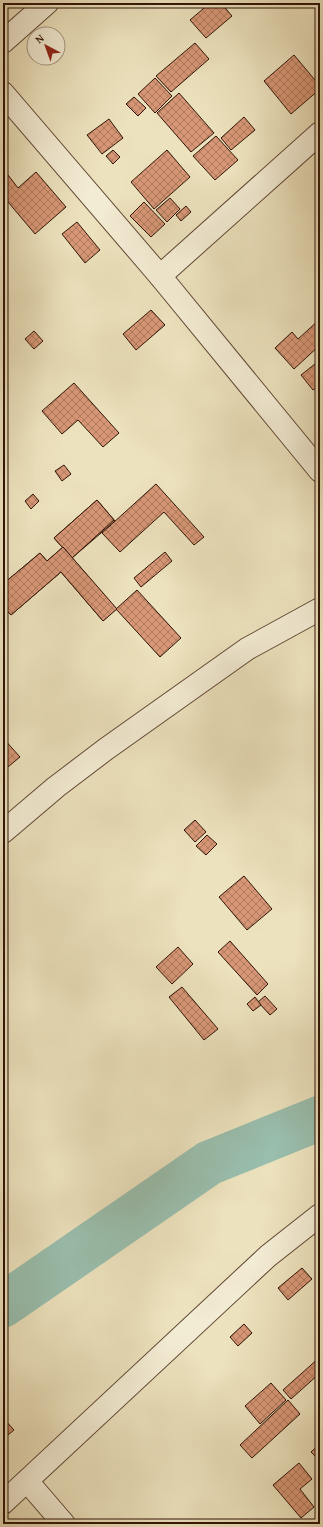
<svg xmlns="http://www.w3.org/2000/svg" width="323" height="1527" font-family="'Gentium Book Plus',serif">
  <style>
    .lines { fill: none; stroke-linecap: round; stroke-linejoin: round }
    .river { stroke: #99bead; stroke-width: 45 }
    .building { fill: url(#building-cross-hatch); stroke: #301306 }
    .minor-casing { stroke: #5f4734; stroke-width: 24 }
    .minor { stroke: #f3ecd4; stroke-width: 22 }
  </style>
  <defs>
    <pattern id="building-cross-hatch" width="8" height="8" patternUnits="userSpaceOnUse"><rect width="8" height="8" fill="#d79776"/><path d="M0 0l8 8M0 8l8-8" fill="none" stroke="#af7a5f"/></pattern>
  </defs>
  <rect width="100%" height="100%" fill="#ece2bd"/>
  <filter id="stains"><feTurbulence type="fractalNoise" baseFrequency=".005" numOctaves="4"/><feColorMatrix values="0 0 0 0 .2 0 0 0 0 .09 0 0 0 0 .02 0 0 0 .5 -.17"/></filter>
  <radialGradient id="worn" r=".72"><stop offset=".6" stop-color="#630" stop-opacity="0"/><stop offset="1" stop-color="#630" stop-opacity=".3"/></radialGradient>
  <g class="lines">
    <polyline class="river" points="3,1305 209,1163 320,1118"/>
  </g>
  <g class="building">
    <polygon points="210,3 221,3 232,16 206,38 190,20"/>
    <polygon points="195,43 209,59 171,92 156,76"/>
    <polygon points="294,55 320,86 320,89 291,114 264,81"/>
    <polygon points="155,78 172,96 155,113 138,94"/>
    <polygon points="179,93 214,133 191,152 157,113"/>
    <polygon points="134,97 146,108 138,116 126,104"/>
    <polygon points="244,117 255,130 231,150 221,138"/>
    <polygon points="109,119 123,138 102,154 87,135"/>
    <polygon points="216,136 238,160 215,180 193,156"/>
    <polygon points="113,150 120,157 113,164 106,156"/>
    <polygon points="167,150 190,177 154,209 131,182"/>
    <polygon points="36,172 66,207 35,234 3,196 3,179 8,175 18,188"/>
    <polygon points="170,198 180,209 167,222 156,210"/>
    <polygon points="144,202 165,224 151,237 130,216"/>
    <polygon points="186,206 191,212 181,221 176,215"/>
    <polygon points="77,222 100,250 85,263 62,234"/>
    <polygon points="151,310 165,325 136,350 123,334"/>
    <polygon points="320,319 320,345 294,369 275,348 292,332 298,339"/>
    <polygon points="34,331 43,341 34,349 25,339"/>
    <polygon points="320,360 320,384 313,390 301,375"/>
    <polygon points="74,383 119,433 103,447 78,420 62,434 42,411"/>
    <polygon points="64,465 71,474 62,481 55,471"/>
    <polygon points="156,484 204,537 194,545 164,512 120,552 102,533"/>
    <polygon points="33,494 39,501 31,509 25,501"/>
    <polygon points="97,500 115,521 72,558 54,538"/>
    <polygon points="97,500 114,520 72,558 54,538"/>
    <polygon points="63,547 116,609 103,621 61,572 11,615 3,606 3,584 40,553 47,561"/>
    <polygon points="63,547 117,609 103,621 61,572 11,615 3,606 3,584 40,553 47,561"/>
    <polygon points="165,552 172,561 141,587 134,578"/>
    <polygon points="137,590 181,638 160,657 116,609"/>
    <polygon points="3,738 20,757 3,771"/>
    <polygon points="195,820 206,832 195,842 184,830"/>
    <polygon points="207,835 217,844 206,855 196,846"/>
    <polygon points="244,876 272,909 247,930 219,897"/>
    <polygon points="230,941 268,984 257,995 218,952"/>
    <polygon points="178,947 193,964 172,984 156,967"/>
    <polygon points="182,987 218,1029 204,1040 169,997"/>
    <polygon points="265,996 277,1009 270,1015 258,1002"/>
    <polygon points="255,997 261,1005 253,1011 247,1004"/>
    <polygon points="302,1268 312,1279 288,1300 278,1288"/>
    <polygon points="244,1324 252,1333 238,1346 230,1337"/>
    <polygon points="320,1357 320,1373 291,1399 283,1390"/>
    <polygon points="271,1383 286,1400 260,1424 245,1406"/>
    <polygon points="288,1400 300,1414 252,1458 240,1445"/>
    <polygon points="3,1418 14,1430 3,1439"/>
    <polygon points="320,1444 320,1461 311,1452"/>
    <polygon points="299,1463 312,1479 300,1489 314,1507 301,1518 273,1485"/>
  </g>
  <g class="lines">
    <g class="minor-casing">
      <g id="minor">
        <polyline points="3,42 47,3"/>
        <polyline points="3,93 160,276 320,471"/>
        <polyline points="160,276 320,133"/>
        <polyline points="3,832 56,787 106,749 247,649 320,609"/>
        <polyline points="27,1481 64,1524"/>
        <polyline points="3,1503 268,1256 320,1215"/>
      </g>
    </g>
    <use href="#minor" class="minor"/>
  </g>
  <rect width="323" height="1527" fill="none" stroke="#ece2bd" stroke-width="16"/>
  <rect x="4" y="4" width="315" height="1519" fill="none" stroke="#301306" stroke-width="2"/>
  <rect x="8" y="8" width="307" height="1511" fill="none" stroke="#301306"/>
  <g transform="translate(46 46) rotate(319)"><circle r="19" fill="#f3ecd4" stroke="#a59582"/>
  <path d="M0-3L7 15L0 10L-7 15Z" fill="#8f2418"/>
  <text y="-6" font-size="11" font-weight="bold" text-anchor="middle" fill="#301306">N</text>
  </g>
  <rect width="100%" height="100%" filter="url(#stains)"/>
  <rect width="100%" height="100%" fill="url(#worn)"/>
</svg>
